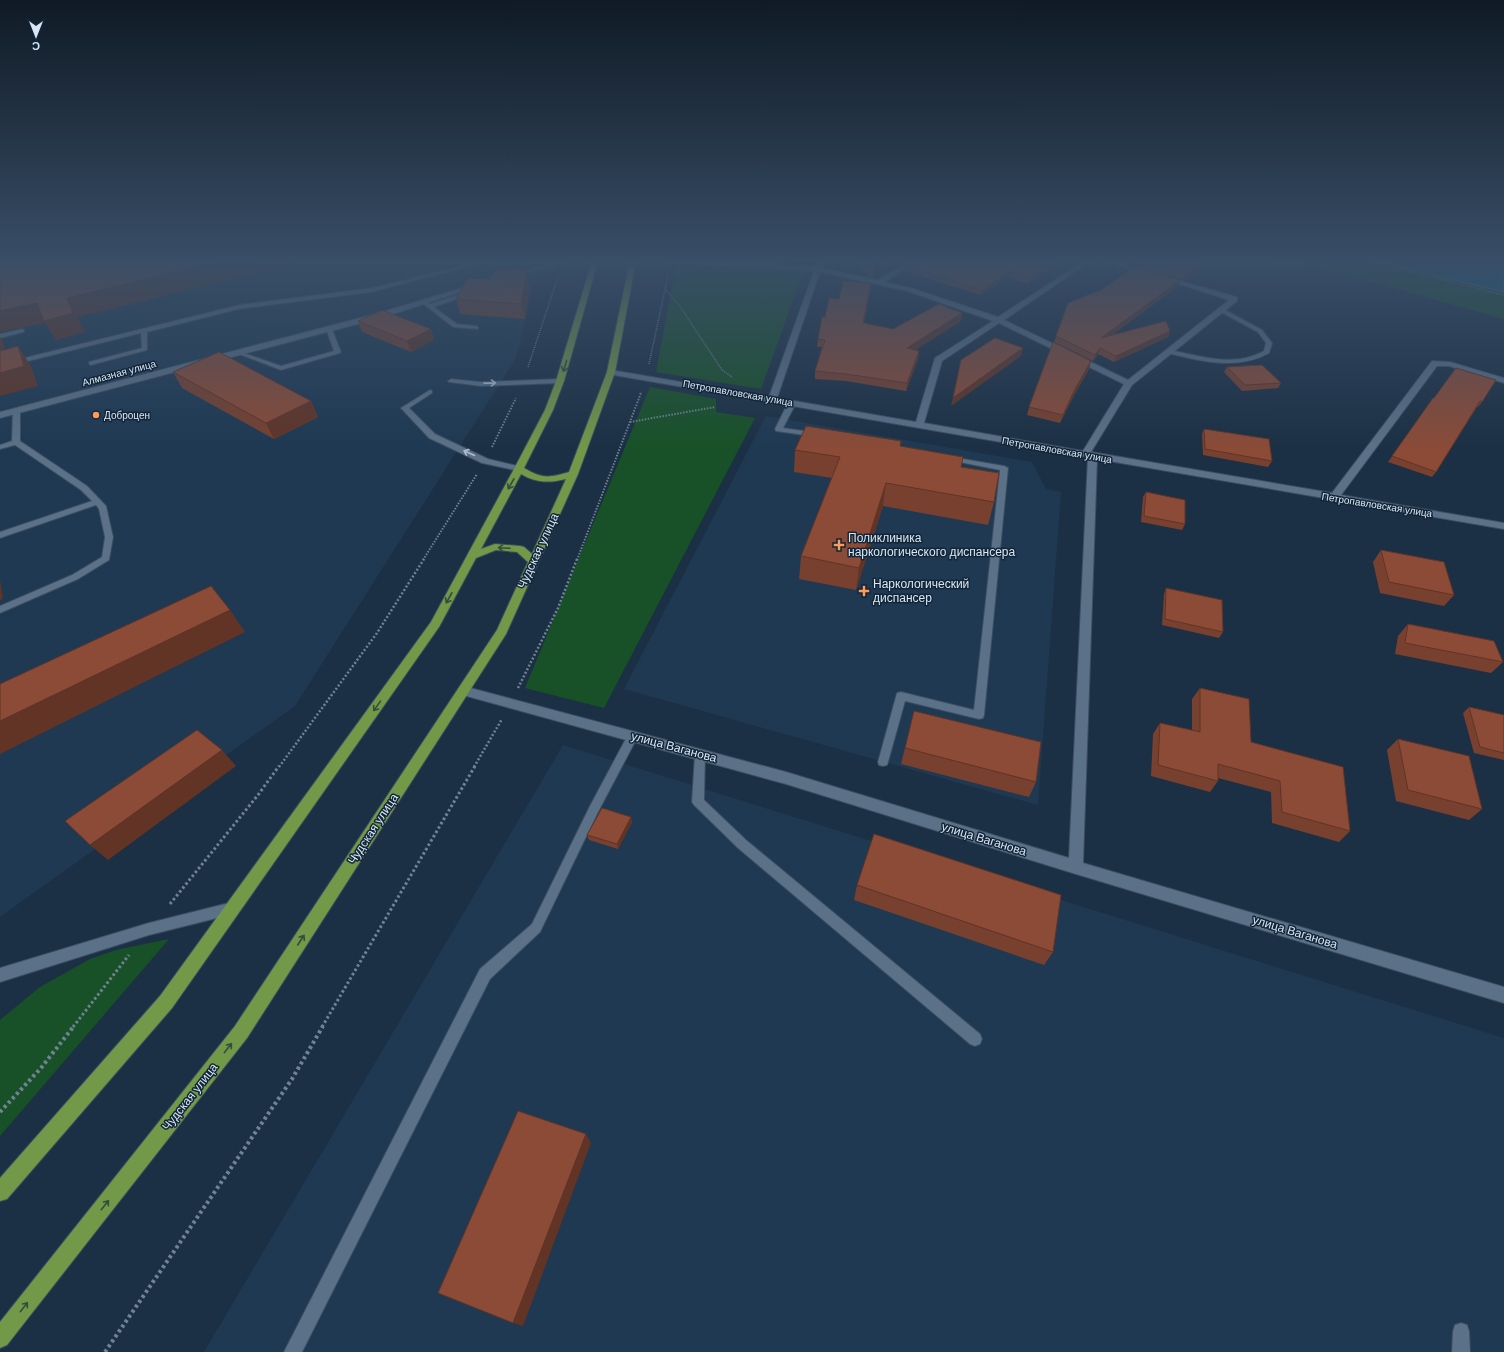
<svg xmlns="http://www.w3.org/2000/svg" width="1504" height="1352" font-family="'DM Sans',sans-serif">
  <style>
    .built { fill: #1f3952 }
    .green { fill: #185127 }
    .water { fill: #026283; stroke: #438aa5 }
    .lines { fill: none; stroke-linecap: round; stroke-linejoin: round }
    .service-casing { stroke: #3c4d5f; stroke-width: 2 }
    .minor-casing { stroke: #3c4d5f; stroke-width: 2 }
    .trunk-casing { stroke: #3c4d5f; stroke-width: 2 }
    .path-far4 { stroke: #718293; stroke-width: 1.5; stroke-dasharray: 1 1; stroke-linecap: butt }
    .path-far3 { stroke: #718293; stroke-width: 2; stroke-dasharray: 1.5 1.5; stroke-linecap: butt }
    .path-far2 { stroke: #718293; stroke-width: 2.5; stroke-dasharray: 2 2; stroke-linecap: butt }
    .path-far1 { stroke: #718293; stroke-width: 3; stroke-dasharray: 2.5 2.5; stroke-linecap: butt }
    .path { stroke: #718293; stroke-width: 4; stroke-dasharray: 3 3; stroke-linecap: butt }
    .service { fill: #5a7188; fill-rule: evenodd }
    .minor { fill: #5a7188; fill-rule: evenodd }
    .trunk { fill: #729948; fill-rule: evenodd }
    .wall { fill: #78402f }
    .shaded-wall { fill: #613426 }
    .building { fill: #8b4b37; stroke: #613426 }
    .oneway { stroke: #334e3e }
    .oneway2 { stroke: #adbdce }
    .poi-dot { fill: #fe9b59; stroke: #112639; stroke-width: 1.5 }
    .labels { text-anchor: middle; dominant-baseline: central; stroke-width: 3; stroke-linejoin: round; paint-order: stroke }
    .far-street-label { font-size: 10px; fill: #dae6f4; stroke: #112639 }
    .far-poi-label { font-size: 10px; fill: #dae6f4; stroke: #112639; text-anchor: start }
    .poi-label { font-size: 12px; fill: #dae6f4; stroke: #112639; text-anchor: start }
    .street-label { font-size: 12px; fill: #dae6f4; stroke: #112639 }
  </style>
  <rect width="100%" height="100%" fill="#1b3044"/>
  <g class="built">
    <polygon points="0,261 560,261 534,285 516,358 295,706 0,917"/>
    <polygon points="766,416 1032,462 1046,489 1061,492 1038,805 624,689"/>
    <polygon points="563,745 1504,1038 1504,1352 204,1352"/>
  </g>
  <g class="green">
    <polygon points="740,261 818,261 816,265"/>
    <polygon points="1297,261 1377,261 1504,292 1504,319"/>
    <polygon points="676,265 803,272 761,389 656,372"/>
    <polygon points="650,387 716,399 716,412 755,418 604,708 525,688"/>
    <polygon points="169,939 0,1136 0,1020 40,987 90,959 116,950"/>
  </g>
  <polygon class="water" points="1377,261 1504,261 1504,292"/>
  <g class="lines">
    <g class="service-casing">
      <g id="service">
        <polygon points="481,261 490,261 372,292 239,309 147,332 147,350 91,365 89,364 89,362 142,348 141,333 0,368 0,364 239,305 372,288"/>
        <polygon points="461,294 463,295 463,297 434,307 457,324 476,326 478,327 478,329 453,327 421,302 424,300 430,304"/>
        <path d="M 1221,308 L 1262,330 L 1272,343 L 1269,353 C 1237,371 1201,361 1167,353 L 1167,351 L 1169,350 C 1201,356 1234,368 1264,351 L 1266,343 L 1258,332 L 1219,311 L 1218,310 Z"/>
        <polygon points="329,327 332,329 341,352 340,353 281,370 236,353 241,352 281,366 334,351 326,329"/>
        <polygon points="22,329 24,330 24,332 0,338 0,334"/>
        <polygon points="451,379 481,382 560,379 563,381 560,383 481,386 449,382 448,381"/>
        <polygon points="430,390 432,391 432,393 409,408 435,434 488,459 522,467 522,471 519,471 482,463 429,438 401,408"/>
        <polygon points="789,401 795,401 796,403 783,428 818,433 818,437 776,431 775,429"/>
        <polygon points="13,409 16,409 20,411 20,441 87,486 106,506 113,537 109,560 78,579 0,613 0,606 72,575 102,557 105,537 99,509 96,505 0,538 0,532 92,501 81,490 15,445 0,449 0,445 12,441"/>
        <polygon points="946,456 1004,466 1008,468 984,715 983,718 979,719 905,701 888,762 887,765 883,766 879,765 878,762 897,693 901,692 974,710 1000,470 949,460 946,460"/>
        <polygon points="633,732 637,733 638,736 598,812 540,932 490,979 302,1352 284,1352 480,969 532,924 590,806 629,733"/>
        <polygon points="700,750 704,751 705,754 704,800 746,840 980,1034 982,1039 980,1044 975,1046 970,1044 738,848 694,805 692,802 695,754 696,751"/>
        <polygon points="233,902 237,904 239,908 237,912 233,914 149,935 0,982 0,968 149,923"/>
        <polygon points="1461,1323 1467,1325 1469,1331 1470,1352 1452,1352 1453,1331 1455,1325"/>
      </g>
    </g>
    <g class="minor-casing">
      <g id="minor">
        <polygon points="559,261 570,261 512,277 509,275"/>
        <path d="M 667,261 L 706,261 L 815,267 L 818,262 L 820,261 L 823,263 L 822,268 L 878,280 L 909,261 L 917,261 L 885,282 L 911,288 L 998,317 L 1084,261 L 1091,261 L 1004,320 L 1128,380 L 1229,300 L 1163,279 L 1163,277 L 1167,277 L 1237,297 L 1237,301 L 1132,385 L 1091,452 L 1332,493 L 1432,361 L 1450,362 L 1504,378 L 1504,383 L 1449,366 L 1437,366 L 1341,495 L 1504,523 L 1504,529 L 1097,459 L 1083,863 L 1504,987 L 1504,1003 L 1076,874 L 786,784 L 459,694 L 457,691 L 459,688 L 463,686 L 786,772 L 1069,858 L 1088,457 L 608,374 L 607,372 L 611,370 L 769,397 L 814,271 L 670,263 ZM 820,272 L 907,291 L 993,321 L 935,358 L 916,422 L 777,398 ZM 999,323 L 1124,384 L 1083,451 L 924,423 L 942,361 Z"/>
        <polygon points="1103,261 1113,261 1150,273 1145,274"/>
        <polygon points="475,284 477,285 477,287 381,318 0,418 0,412 375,314"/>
      </g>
    </g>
    <g class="trunk-casing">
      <path id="trunk" d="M 592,261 L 598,261 L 564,381 L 553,410 L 524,468 C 542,479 550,478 569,472 L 607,372 L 630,261 L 636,261 L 615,372 L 578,474 L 506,634 L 247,1038 L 7,1345 L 0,1348 L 0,1322 L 235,1026 L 497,630 L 528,562 L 517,552 L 496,550 L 476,558 L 439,627 L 172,1008 L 7,1199 L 0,1201 L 0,1178 L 160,996 L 431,622 L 514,469 L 545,410 L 556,381 ZM 521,474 C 536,483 549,483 566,479 L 532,554 L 524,547 L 520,546 L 495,544 L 481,549 Z"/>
    </g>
    <g class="path-far4">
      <polyline points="1370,261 1504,295"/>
      <polyline points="665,289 679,305 722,370 732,377"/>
      <polyline points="649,364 668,275"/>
      <polyline points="528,367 558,277"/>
      <polyline points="640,394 641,392"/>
    </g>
    <g class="path-far3">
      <polyline points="630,422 715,407"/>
      <polyline points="492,447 516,398"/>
      <polyline points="423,560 477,474"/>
      <polyline points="577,560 641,393"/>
    </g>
    <g class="path-far2">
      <polyline points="518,688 558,608 577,559"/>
      <polyline points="279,767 377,633 424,559"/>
      <polyline points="474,767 502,719"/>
    </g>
    <g class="path-far1">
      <polyline points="170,904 258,795 279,766"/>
      <polyline points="73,1027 129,955"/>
      <polyline points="322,1027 475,766"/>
    </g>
    <g class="path">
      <polyline points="0,1112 41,1068 74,1026"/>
      <polyline points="105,1352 292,1079 323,1026"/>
    </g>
    <use href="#service" class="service"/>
    <use href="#minor" class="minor"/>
    <use href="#trunk" class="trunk"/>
  </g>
  <g class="wall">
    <polygon points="853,261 906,261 895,268 877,263 874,278 870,277"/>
    <polygon points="912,261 1069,261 1027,284 1008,277 981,295 904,271 905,265"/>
    <polygon points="1142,261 1206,261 1203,267 1185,280 1139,267"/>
    <polygon points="1180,280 1178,286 1112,335 1170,331 1168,337 1114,362 1098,354 1093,361 1054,342 1056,336"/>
    <polygon points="530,285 525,319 460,314 456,299"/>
    <polygon points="870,290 864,323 893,329 961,321 915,350 919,351 918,359 906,391 846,381 815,379 815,371 822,347 817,347 818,339 825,317 839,299"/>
    <polygon points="358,321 431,329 434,340 411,352 362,332"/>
    <polygon points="1227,367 1281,383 1278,388 1242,391 1224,372"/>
    <polygon points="1456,368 1482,402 1478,407 1477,407 1436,472 1432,477 1388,462 1433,398 1434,398"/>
    <polygon points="1089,369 1072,399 1060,423 1027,415 1029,407"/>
    <polygon points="173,372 311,401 318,417 274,439 182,388"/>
    <polygon points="1204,429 1272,461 1268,467 1203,455 1202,434"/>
    <polygon points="900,446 961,467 994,502 988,525 883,506 856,590 799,579 801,556 832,478 794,472 795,450"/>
    <polygon points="1146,492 1185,524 1182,530 1141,522 1143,497"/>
    <polygon points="1381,550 1454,595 1444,606 1380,593 1373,562"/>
    <polygon points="1166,588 1223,632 1219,638 1162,625 1164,594"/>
    <polygon points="1408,624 1503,662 1491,673 1395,654 1398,636"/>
    <polygon points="1200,688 1251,742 1350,831 1339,842 1272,823 1271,792 1218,778 1218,781 1210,792 1151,776 1153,734 1160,723 1192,730 1192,699"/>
    <polygon points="1469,707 1504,715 1504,760 1474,753 1463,713"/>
    <polygon points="1398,739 1482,809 1469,820 1396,801 1387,750"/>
    <polygon points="905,748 1036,782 1029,797 901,764"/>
    <polygon points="632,822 618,849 589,840 587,835"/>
    <polygon points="857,885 1053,952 1044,965 854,900"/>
  </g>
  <g class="shaded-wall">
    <polygon points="222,261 303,261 78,317 85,332 56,340 45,323 0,332 0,311 37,303 67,298"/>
    <polygon points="877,261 878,261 877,263 874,278 874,272"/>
    <polygon points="898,261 906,261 895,268 895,262"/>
    <polygon points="1060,261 1069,261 1027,284 1029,278"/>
    <polygon points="1202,261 1206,261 1203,267 1185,280 1189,270"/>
    <polygon points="527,270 530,285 525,319 521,304"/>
    <polygon points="1010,272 1008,277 981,295 982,290"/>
    <polygon points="1180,280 1178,286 1099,344 1101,338"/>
    <polygon points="871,283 870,290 863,331 863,323"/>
    <polygon points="962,313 961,321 906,356 907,348"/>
    <polygon points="431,329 434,340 411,352 407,341"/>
    <polygon points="1170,331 1168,337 1114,362 1116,356"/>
    <polygon points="0,337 2,339 8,360 18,346 31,366 38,386 0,396"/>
    <polygon points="1023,348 1021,356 951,406 953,398"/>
    <polygon points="1100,348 1098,354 1093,361 1095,355"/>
    <polygon points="919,351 918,359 906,391 907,383"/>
    <polygon points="1091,361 1089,369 1072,399 1060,423 1063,415 1074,391"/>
    <polygon points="311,401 318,417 274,439 266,423"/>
    <polygon points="886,483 883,506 856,590 859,568"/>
    <polygon points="0,580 3,599 0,600"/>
    <polygon points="230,610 245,632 0,754 0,721"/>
    <polygon points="222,750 236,766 108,860 90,845"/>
    <polygon points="631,817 632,822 618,849 617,844"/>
    <polygon points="586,1134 591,1143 523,1326 513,1323"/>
  </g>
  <g class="building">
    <polygon points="0,261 222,261 67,298 73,313 44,321 37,303 0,311"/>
    <polygon points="860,261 877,261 874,272 871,271"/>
    <polygon points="912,261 1060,261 1029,278 1010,272 982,290 905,265"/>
    <polygon points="1156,261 1202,261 1189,270"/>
    <polygon points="1135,266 1180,280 1101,338 1166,321 1170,331 1116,356 1100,348 1095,355 1056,336 1068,303 1098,291 1100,291"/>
    <polygon points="495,270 527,270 521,304 456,299 468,278 490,279"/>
    <polygon points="843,281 871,283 863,323 893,329 939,304 962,313 907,348 919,351 907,383 846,374 815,371 825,340 818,339 822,317 825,317 829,298 839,299"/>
    <polygon points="382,310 431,329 407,341 358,321"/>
    <polygon points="995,338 1023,348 953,398 961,360"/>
    <polygon points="1053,342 1091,361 1074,391 1063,415 1029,407"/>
    <polygon points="18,346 24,366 0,373 0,351"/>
    <polygon points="219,352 311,401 266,423 173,372"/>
    <polygon points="1262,365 1281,383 1245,385 1227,367"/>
    <polygon points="1456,368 1496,380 1482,402 1480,401 1436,472 1392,456 1433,398 1434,398"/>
    <polygon points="806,426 901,441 900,446 963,457 961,467 999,473 994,502 886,483 859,568 801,556 840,457 795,450"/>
    <polygon points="1204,429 1269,439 1272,461 1205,449"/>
    <polygon points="1146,492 1185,500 1185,524 1144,516"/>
    <polygon points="1381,550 1444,562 1454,595 1389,582"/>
    <polygon points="211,586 230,610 0,721 0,684"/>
    <polygon points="1166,588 1222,600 1223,632 1165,619"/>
    <polygon points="1408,624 1494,641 1503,662 1405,643"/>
    <polygon points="1200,688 1249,699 1251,742 1343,767 1350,831 1282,812 1280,781 1218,764 1218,781 1158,765 1160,723 1200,732"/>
    <polygon points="1469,707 1504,715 1504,753 1480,747"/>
    <polygon points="914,711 1041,742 1036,782 905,748"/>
    <polygon points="197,730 222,750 90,845 65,821"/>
    <polygon points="1398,739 1469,756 1482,809 1408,790"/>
    <polygon points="602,808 631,817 617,844 587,835"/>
    <polygon points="874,834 1061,895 1053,952 857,885"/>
    <polygon points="518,1111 586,1134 513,1323 438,1293"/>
  </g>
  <defs><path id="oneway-shaft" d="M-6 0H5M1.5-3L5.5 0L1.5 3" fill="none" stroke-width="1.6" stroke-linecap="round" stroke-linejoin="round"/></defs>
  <g class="oneway">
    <use href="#oneway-shaft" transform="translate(565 366) rotate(106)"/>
    <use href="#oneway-shaft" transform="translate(511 484) rotate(119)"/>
    <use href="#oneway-shaft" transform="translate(504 548) rotate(-177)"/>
    <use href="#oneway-shaft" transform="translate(449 598) rotate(119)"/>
    <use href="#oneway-shaft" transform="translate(377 706) rotate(125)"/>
    <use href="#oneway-shaft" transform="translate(301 940) rotate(-57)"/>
    <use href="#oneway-shaft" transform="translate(228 1048) rotate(-52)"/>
    <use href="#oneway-shaft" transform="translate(105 1205) rotate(-52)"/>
    <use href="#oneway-shaft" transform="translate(24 1307) rotate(-52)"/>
  </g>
  <g class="oneway2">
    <use href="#oneway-shaft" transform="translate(490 383) rotate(-1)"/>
    <use href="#oneway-shaft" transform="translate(469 453) rotate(-155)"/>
  </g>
  <linearGradient id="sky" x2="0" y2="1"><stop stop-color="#0f1a25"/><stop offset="0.58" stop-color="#394e67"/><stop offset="1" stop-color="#394e67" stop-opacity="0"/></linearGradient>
  <rect width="1504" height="450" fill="url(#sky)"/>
  <g class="poi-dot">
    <circle cx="96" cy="415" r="4"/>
    <path d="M837 539h4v4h4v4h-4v4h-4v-4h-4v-4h4z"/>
    <path d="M862 585h4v4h4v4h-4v4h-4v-4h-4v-4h4z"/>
  </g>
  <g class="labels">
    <g class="far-street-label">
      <text transform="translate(119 373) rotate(-15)">Алмазная улица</text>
      <text transform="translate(738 393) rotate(10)">Петропавловская улица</text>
      <text transform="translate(1057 450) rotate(10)">Петропавловская улица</text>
      <text transform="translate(1377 505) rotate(9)">Петропавловская улица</text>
    </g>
    <g class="far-poi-label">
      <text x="104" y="415">Доброцен</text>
    </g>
    <g class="poi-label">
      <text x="848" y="538">Поликлиника<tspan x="848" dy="14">наркологического диспансера</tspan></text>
      <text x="873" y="584">Наркологический<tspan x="873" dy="14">диспансер</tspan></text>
    </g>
    <g class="street-label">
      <text transform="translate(538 551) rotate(-65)">Чудская улица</text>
      <text transform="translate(674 747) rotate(15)">улица Ваганова</text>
      <text transform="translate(373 829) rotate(-57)">Чудская улица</text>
      <text transform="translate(984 839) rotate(17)">улица Ваганова</text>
      <text transform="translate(1295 932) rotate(17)">улица Ваганова</text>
      <text transform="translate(190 1097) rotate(-52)">Чудская улица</text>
    </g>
  </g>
  <g transform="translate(36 36) rotate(180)" stroke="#112639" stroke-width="3" paint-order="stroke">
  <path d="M0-3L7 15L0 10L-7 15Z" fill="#dae6f4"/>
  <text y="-6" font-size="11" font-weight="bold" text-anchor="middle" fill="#dae6f4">С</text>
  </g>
</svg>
